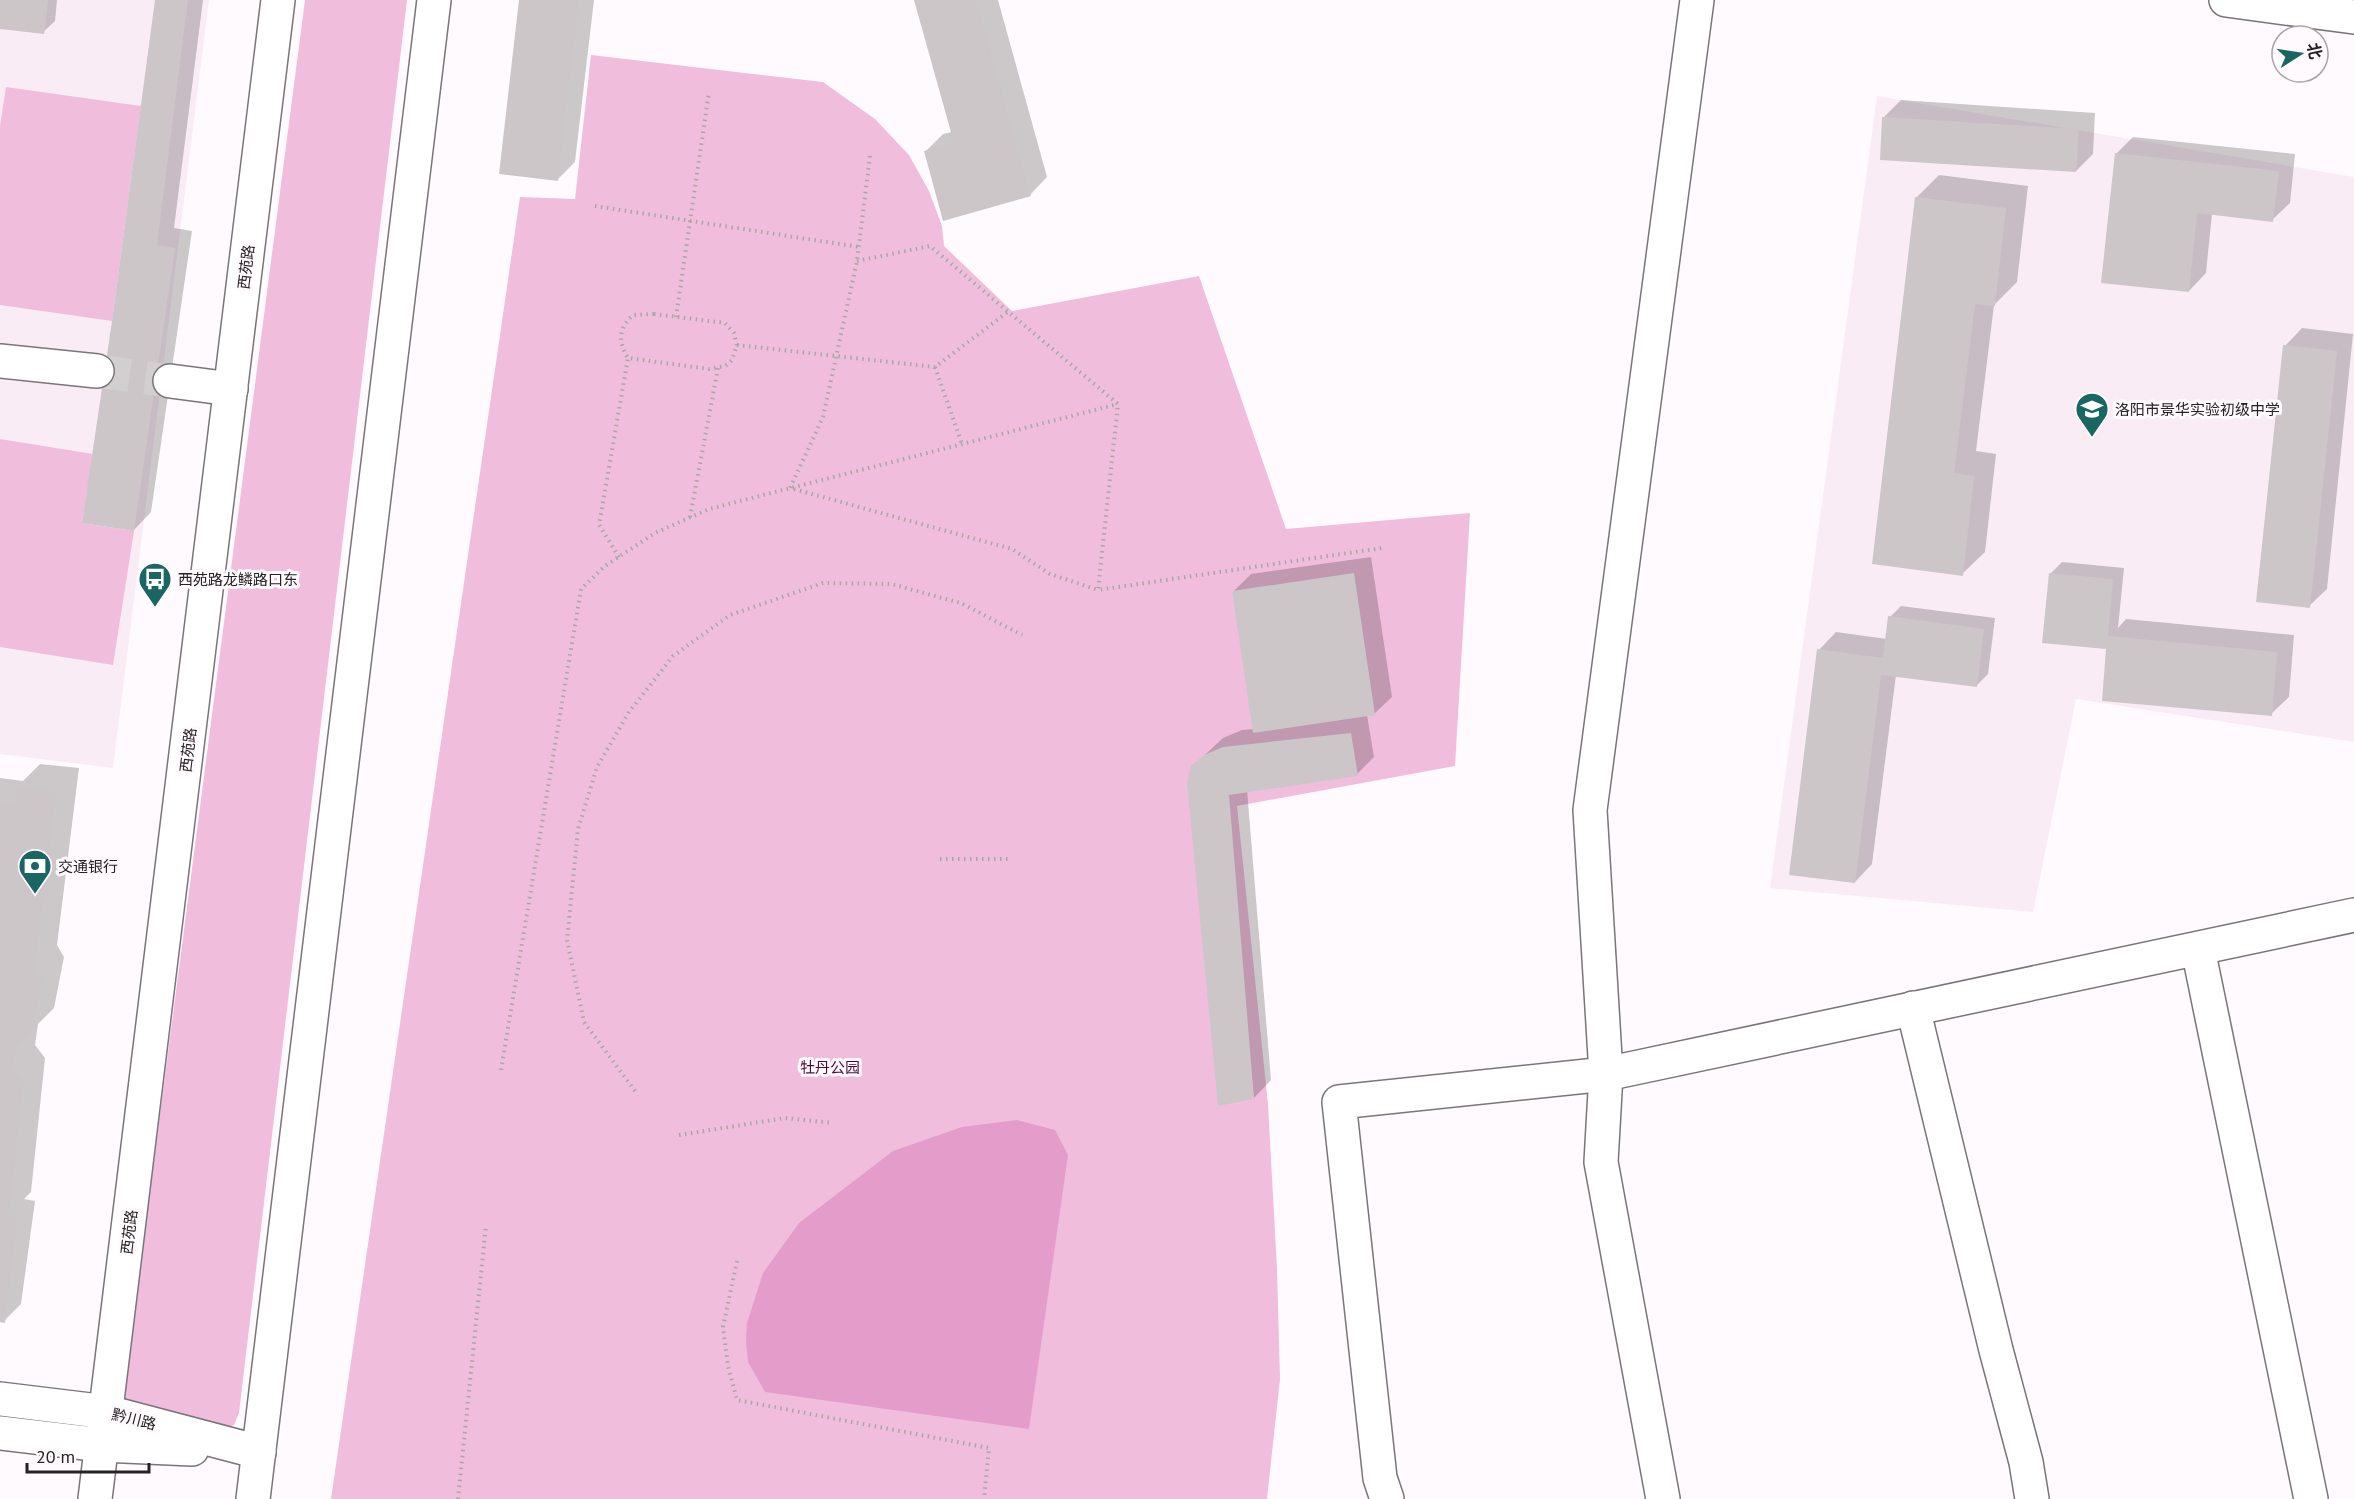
<svg xmlns="http://www.w3.org/2000/svg" width="2354" height="1499" font-family="'PT Sans','Noto Sans SC',sans-serif">
  <style>
    .built { fill: #faecf5 }
    .green { fill: #f0bedc }
    .water { fill: #e49cca }
    .shadow { fill: #0003 }
    .building { fill: #ccc6c9 }
    .lines { fill: none; stroke-linecap: round; stroke-linejoin: round }
    .minor-tunnel { stroke: #d3cfd1; stroke-width: 33; stroke-dasharray: 33 16; stroke-linecap: butt }
    .minor-casing { stroke: #7a7578; stroke-width: 36 }
    .major-casing { stroke: #7a7578; stroke-width: 36 }
    .path { stroke: #a9a6a8; stroke-width: 4; stroke-dasharray: 1.5 4.5; stroke-linecap: butt }
    .minor { stroke: #fff; stroke-width: 33 }
    .major { stroke: #fff; stroke-width: 33 }
    .labels { text-anchor: middle; dominant-baseline: central; stroke-width: 6; stroke-linejoin: round; paint-order: stroke }
    .street-label { font-size: 15px; fill: #242223; stroke: #fffafd }
    .poi-label { font-size: 15px; fill: #242223; stroke: #fffafd; text-anchor: start }
    .park-label { font-size: 15px; fill: #4b0c3a; stroke: #fffafd }
  </style>
  <rect width="100%" height="100%" fill="#fffafd"/>
  <g class="built">
    <polygon points="0,0 209,0 113,768 0,754"/>
    <polygon points="1877,96 2354,177 2354,742 2076,699 2033,912 1770,888"/>
  </g>
  <g class="green">
    <polygon points="305,0 407,0 239,1413 234,1425 224,1429 138,1418 123,1399"/>
    <polygon points="591,55 823,82 875,119 909,155 929,191 942,226 944,246 1012,311 1199,276 1286,529 1470,513 1455,766 1237,806 1268,1104 1277,1269 1280,1379 1267,1499 331,1499 520,197 575,199"/>
    <polygon points="6,87 141,106 112,321 0,305 0,126"/>
    <polygon points="0,439 93,454 82,523 134,531 113,665 0,647"/>
  </g>
  <polygon class="water" points="1017,1120 1055,1130 1068,1155 1029,1429 765,1392 748,1362 746,1341 747,1323 763,1273 799,1223 893,1151 962,1127"/>
  <g class="shadow">
    <polygon points="0,0 57,0 55,21 43,32 0,27"/>
    <polygon points="156,0 203,0 174,228 192,231 151,512 134,530 143,107"/>
    <polygon points="521,0 594,0 575,162 558,179"/>
    <polygon points="915,0 998,0 1047,177 1030,195 925,152 943,134 952,132"/>
    <polygon points="1901,100 2095,113 2093,154 2076,171 1884,117"/>
    <polygon points="2133,137 2295,154 2290,203 2272,220 2212,214 2206,273 2189,291 2116,154"/>
    <polygon points="1939,175 2028,186 2017,282 1994,305 1976,451 1996,454 1985,552 1962,574 1916,198"/>
    <polygon points="2302,328 2353,334 2327,589 2309,606 2285,346"/>
    <polygon points="1371,557 1392,697 1374,714 1367,715 1374,757 1357,774 1247,790 1271,1080 1254,1098 1192,767 1223,738 1242,730 1254,729 1234,591 1251,574"/>
    <polygon points="2062,562 2124,568 2118,628 2126,619 2294,635 2289,697 2271,714 2108,645 2050,574"/>
    <polygon points="1901,606 1995,618 1988,674 1976,686 1896,675 1872,864 1855,882 1819,650 1836,632 1887,639 1890,617"/>
    <polygon points="40,764 79,768 57,945 64,957 54,1008 38,1024 35,1045 45,1058 31,1192 24,1199 35,1201 21,1304 4,1321 0,1321 0,778 23,781"/>
  </g>
  <g class="building">
    <polygon points="0,0 48,0 44,34 0,29"/>
    <polygon points="155,0 188,0 157,245 175,248 134,531 82,523 112,321"/>
    <polygon points="519,0 579,0 558,181 499,174"/>
    <polygon points="914,0 976,0 1031,196 943,221 924,151 954,143"/>
    <polygon points="1882,117 2079,129 2076,172 1880,160"/>
    <polygon points="2115,153 2279,171 2273,222 2197,213 2189,292 2101,283"/>
    <polygon points="1915,197 2006,208 1995,306 1975,304 1954,473 1974,476 1963,576 1872,564"/>
    <polygon points="2283,345 2337,351 2310,608 2256,602"/>
    <polygon points="1354,573 1375,715 1253,733 1232,591"/>
    <polygon points="2049,573 2113,579 2108,636 2277,652 2272,716 2102,701 2106,649 2042,643"/>
    <polygon points="1888,616 1984,629 1977,687 1881,675 1855,883 1789,875 1817,649 1883,658"/>
    <polygon points="1351,733 1358,776 1229,795 1254,1099 1218,1106 1187,783 1191,766 1204,755 1223,747"/>
    <polygon points="16,786 57,791 35,968 43,980 32,1033 16,1047 13,1068 24,1081 9,1216 18,1218 5,1323 0,1322 0,803 14,804"/>
  </g>
  <g class="lines">
    <polyline class="minor-tunnel" points="97,371 170,381"/>
    <g class="minor-casing">
      <g id="minor">
        <polyline points="2226,0 2354,17"/>
        <polyline points="0,361 97,371"/>
        <polyline points="170,381 231,389"/>
        <polyline points="2198,949 2311,1499"/>
        <polyline points="1913,1008 1996,1350 2026,1462 2032,1499"/>
        <polyline points="0,1399 107,1412 259,1452"/>
        <polyline points="0,1433 102,1445 192,1449"/>
        <polyline points="1387,1499 1380,1478 1339,1102 1606,1074 2354,915"/>
        <polyline points="1663,1499 1601,1162 1606,1074 1590,810 1697,0"/>
      </g>
    </g>
    <g class="major-casing">
      <g id="major">
        <polyline points="95,1499 278,0"/>
        <polyline points="253,1499 434,0"/>
      </g>
    </g>
    <g class="path">
      <polyline points="870,156 857,261 823,417 790,488 1012,549 1050,574 1098,590"/>
      <polyline points="595,206 859,247"/>
      <polyline points="857,261 930,246 1118,404 1098,590 1382,548"/>
      <path d="M 654,314 L 725,323 L 734,333 L 737,345 L 732,360 L 725,366 L 709,369 L 628,358 C 618,342 618,329 633,315 Z"/>
      <polyline points="676,317 709,92"/>
      <polyline points="737,345 935,367 1009,311"/>
      <polyline points="935,367 962,444"/>
      <polyline points="690,517 718,368"/>
      <polyline points="619,557 599,525 628,358"/>
      <polyline points="940,859 1009,859"/>
      <polyline points="501,1070 581,589 605,566 655,533 709,509 1118,404"/>
      <polyline points="635,1091 584,1022 567,940 578,829 597,767 629,712 673,656 730,615 823,583 891,584 961,603 1022,635"/>
      <polyline points="679,1135 785,1118 833,1123"/>
      <polyline points="737,1261 723,1327 728,1366 737,1400 989,1448 984,1499"/>
      <polyline points="458,1499 486,1225"/>
    </g>
    <use href="#minor" class="minor"/>
    <use href="#major" class="major"/>
  </g>
  <defs>
    <g id="school-pin" transform="scale(1.725)"><path d="M0 17L-7.5 6A9.5 9.5 0 1 1 7.5 6Z" fill="#196663" stroke="#fffafd"/><path d="M0-5L7-2L0 1L-7-2ZM-4 1L0 2.5L4 1V4Q0 6-4 4Z" fill="#fff"/></g>
    <g id="bus-pin" transform="scale(1.725)"><path d="M0 17L-7.5 6A9.5 9.5 0 1 1 7.5 6Z" fill="#196663" stroke="#fffafd"/><path d="M-5-6H5V4H4V6H2V4H-2V6H-4V4H-5ZM-3.5-4V0h7V-4ZM-3.5 1.2v1.5H-2V1.2ZM2 1.2v1.5H3.5V1.2Z" fill="#fff"/></g>
    <g id="bank-pin" transform="scale(1.725)"><path d="M0 17L-7.5 6A9.5 9.5 0 1 1 7.5 6Z" fill="#196663" stroke="#fffafd"/><path d="M-6-4H6V4H-6ZM0-2.3a2.3 2.3 0 1 0 0 4.6a2.3 2.3 0 1 0 0-4.6Z" fill="#fff"/></g>
  </defs>
  <g fill-rule="evenodd">
    <use href="#school-pin" x="2092" y="409"/>
    <use href="#bus-pin" x="155" y="579"/>
    <use href="#bank-pin" x="35" y="866"/>
  </g>
  <g class="labels">
    <g class="street-label">
      <text transform="translate(246 267) rotate(-83)">西苑路</text>
      <text transform="translate(188 750) rotate(-83)">西苑路</text>
      <text transform="translate(129 1232) rotate(-83)">西苑路</text>
      <text transform="translate(134 1419) rotate(14)">黔川路</text>
    </g>
    <g class="poi-label">
      <text x="2115" y="409">洛阳市景华实验初级中学</text>
      <text x="178" y="579">西苑路龙鳞路口东</text>
      <text x="58" y="866">交通银行</text>
    </g>
    <g class="park-label">
      <text x="830" y="1067">牡丹公园</text>
    </g>
  </g>
  <g transform="translate(2300 54) rotate(78)"><circle r="28" fill="#fffafd" stroke="#a7a4a6" stroke-width="1.5"/>
  <path d="M0-4.5L10 22L0 15L-10 22Z" fill="#196663"/>
  <text y="-9" font-size="16" font-weight="bold" text-anchor="middle" fill="#242223">北</text>
  </g>
  <path d="M27 1463v9h122v-9" fill="none" stroke="#242223" stroke-width="3"/>
  <text x="36" y="1463" font-size="18" fill="#242223" stroke="#fffafd" stroke-width="4.5" paint-order="stroke">20 m</text>
</svg>
